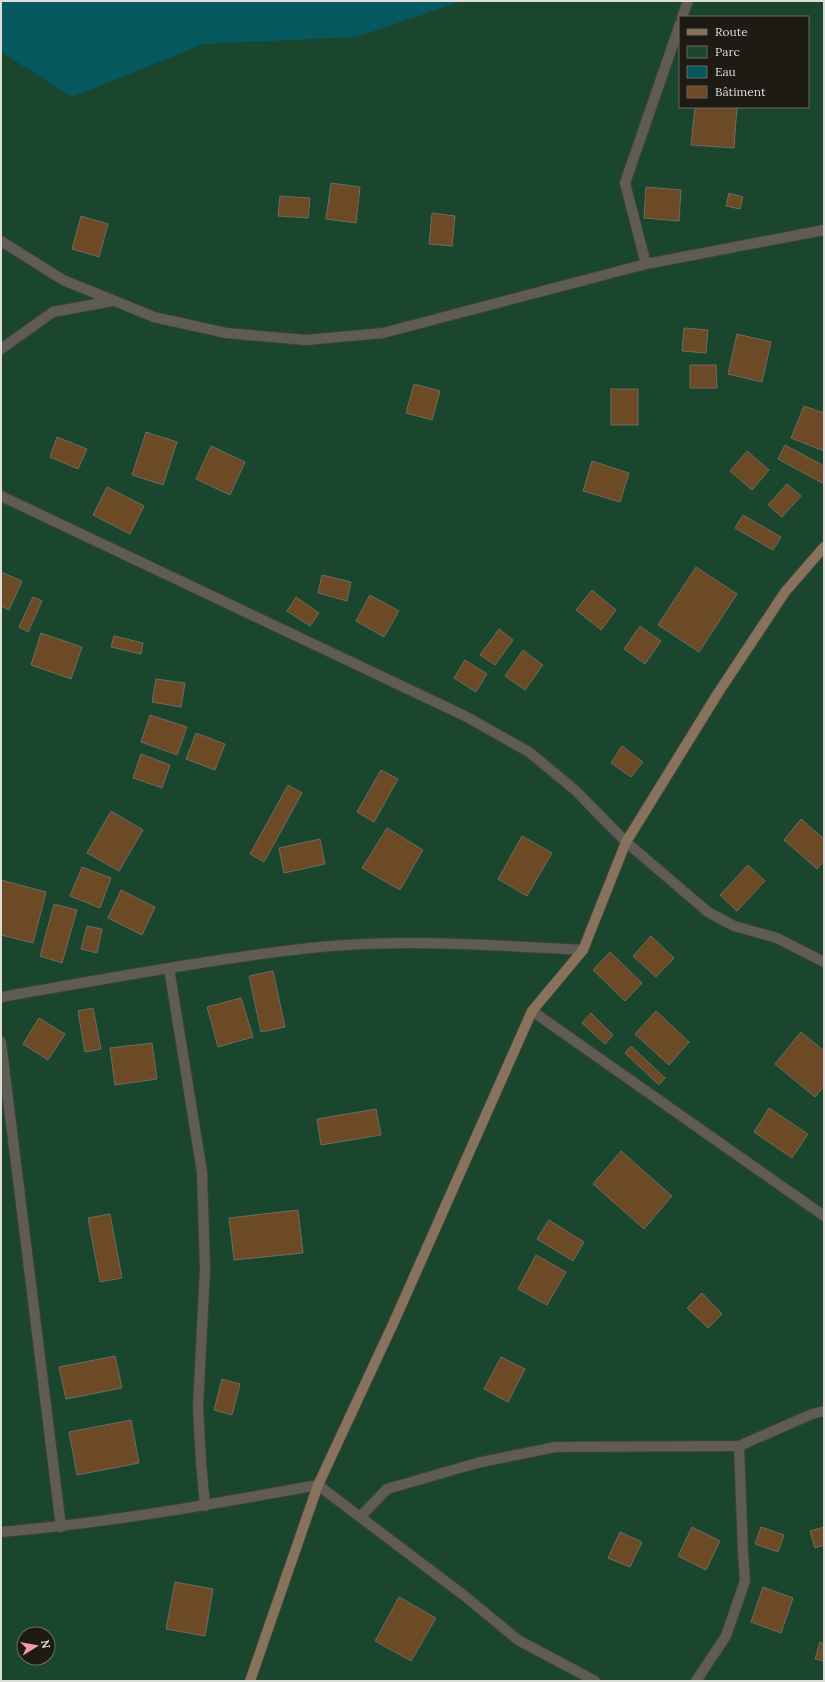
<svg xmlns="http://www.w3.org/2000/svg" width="825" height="1682" font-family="Lora,serif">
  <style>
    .green { fill: #1a462e; fill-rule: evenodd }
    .water { fill: #05585e }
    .building { fill: #6c4a25; stroke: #6f6a64 }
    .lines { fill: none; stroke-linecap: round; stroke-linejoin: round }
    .street-casing { stroke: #42403a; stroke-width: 12 }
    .secondary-casing { stroke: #42403a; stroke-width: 12 }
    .street { stroke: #5f5c55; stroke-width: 10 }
    .secondary { stroke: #87735b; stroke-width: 10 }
  </style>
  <rect width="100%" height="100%" fill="#27251f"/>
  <path class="green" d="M 1,1 L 824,1 L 824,1681 L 1,1681 ZM 680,17 L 808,17 L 808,107 L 680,107 ZM 24,1634 L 48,1634 L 48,1658 L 24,1658 Z"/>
  <polygon class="water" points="1,1 463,1 356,37 204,44 72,97 1,52"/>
  <g class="building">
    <polygon points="695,107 737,107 734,148 691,145"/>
    <polygon points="331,183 360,187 356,223 326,219"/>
    <polygon points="646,187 681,190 679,221 644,218"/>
    <polygon points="729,193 743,197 740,209 726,206"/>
    <polygon points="280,196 310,198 308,218 278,216"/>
    <polygon points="432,213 455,216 452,246 429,244"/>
    <polygon points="81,216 108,224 99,257 72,249"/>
    <polygon points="684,328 708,330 706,353 682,351"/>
    <polygon points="737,334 771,342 762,382 728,374"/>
    <polygon points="690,365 716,365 717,388 690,388"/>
    <polygon points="414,384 440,391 432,420 406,413"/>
    <rect x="611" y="389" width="27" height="36"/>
    <polygon points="804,406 824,413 824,451 791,438"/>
    <polygon points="146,432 177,442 163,485 132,475"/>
    <polygon points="57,437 87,449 78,469 50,457"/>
    <polygon points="785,445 824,466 824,484 778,459"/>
    <polygon points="211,446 245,462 230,495 196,479"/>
    <polygon points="747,451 769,470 752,490 730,471"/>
    <polygon points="592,461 629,473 620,502 583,491"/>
    <polygon points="787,484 801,496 782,517 768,505"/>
    <polygon points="107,487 144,506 130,534 93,515"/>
    <polygon points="743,515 781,537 773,550 735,528"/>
    <polygon points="696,567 737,594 699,652 658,625"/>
    <polygon points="1,572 22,581 9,610 1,606"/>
    <polygon points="322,575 351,582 347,601 318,593"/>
    <polygon points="592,590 616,610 601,630 576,610"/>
    <polygon points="370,595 399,611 384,637 356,621"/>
    <polygon points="33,597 42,601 28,632 19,627"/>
    <polygon points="296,597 319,613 310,626 287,611"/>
    <polygon points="640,626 661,641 645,664 624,649"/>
    <polygon points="499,629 513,640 495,665 480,655"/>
    <polygon points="41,633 82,647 71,679 31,665"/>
    <polygon points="114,636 143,643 141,654 111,647"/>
    <polygon points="523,650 543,665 525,690 505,676"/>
    <polygon points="465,660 487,674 476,692 454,678"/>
    <polygon points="156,679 185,683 181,707 152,702"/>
    <polygon points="150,715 187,727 177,755 141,742"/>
    <polygon points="196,733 225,744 215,770 186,759"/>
    <polygon points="622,746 643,762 631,777 611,763"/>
    <polygon points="141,754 170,765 162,788 133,778"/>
    <polygon points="381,770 398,779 374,822 357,812"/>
    <polygon points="288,785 302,793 264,862 250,854"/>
    <polygon points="111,811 143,830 119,871 87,853"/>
    <polygon points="801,819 824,839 824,861 817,869 784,840"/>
    <polygon points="387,828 423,850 400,890 362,868"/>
    <polygon points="522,836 552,853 527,896 498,879"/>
    <polygon points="320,839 325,864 284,873 279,848"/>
    <polygon points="748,865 765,881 737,911 720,895"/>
    <polygon points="82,867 111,878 100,908 70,896"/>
    <polygon points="1,880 46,892 33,943 1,935"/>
    <polygon points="121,890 155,907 142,935 108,918"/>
    <polygon points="54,904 77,910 62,963 40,956"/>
    <polygon points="87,926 102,929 97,953 81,949"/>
    <polygon points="651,936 674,958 656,977 633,956"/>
    <polygon points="610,952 642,983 625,1001 593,970"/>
    <polygon points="273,971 285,1027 261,1032 249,976"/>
    <polygon points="241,998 253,1037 218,1047 207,1007"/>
    <polygon points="93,1008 101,1049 85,1052 78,1011"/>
    <polygon points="656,1011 689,1042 669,1065 635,1034"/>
    <polygon points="591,1013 613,1035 605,1044 582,1023"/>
    <polygon points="39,1018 65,1034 48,1060 23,1044"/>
    <polygon points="801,1032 824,1051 824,1086 815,1097 775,1064"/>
    <polygon points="152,1043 157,1079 115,1085 110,1048"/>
    <polygon points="631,1046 665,1078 659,1085 625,1053"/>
    <polygon points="769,1108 808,1134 792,1158 754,1132"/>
    <polygon points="376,1109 381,1135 321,1145 317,1119"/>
    <polygon points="621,1151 672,1196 644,1229 593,1184"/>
    <polygon points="298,1210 303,1253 234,1260 229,1218"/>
    <polygon points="110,1214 122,1278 100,1282 88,1218"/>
    <polygon points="549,1220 584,1242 573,1261 537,1239"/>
    <polygon points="536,1255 566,1272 547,1305 518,1289"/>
    <polygon points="702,1293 722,1314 708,1328 687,1308"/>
    <polygon points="115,1356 122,1388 66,1399 59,1367"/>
    <polygon points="501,1357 525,1369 508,1402 484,1389"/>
    <polygon points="222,1379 240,1384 232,1415 214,1410"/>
    <polygon points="131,1420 139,1463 77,1475 69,1432"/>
    <polygon points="692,1527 720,1541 706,1570 678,1556"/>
    <polygon points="761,1527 784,1535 778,1552 755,1544"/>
    <polygon points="824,1527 824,1545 815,1548 810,1531"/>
    <polygon points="620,1532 642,1542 630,1567 608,1558"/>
    <polygon points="175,1582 213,1589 205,1636 166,1629"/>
    <polygon points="763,1587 793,1598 781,1633 751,1622"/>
    <polygon points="399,1597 436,1618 411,1661 375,1641"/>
    <polygon points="820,1642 824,1644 824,1661 815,1659"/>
  </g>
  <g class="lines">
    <g class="street-casing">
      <g id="street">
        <polyline points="682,17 688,1"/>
        <polyline points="1,241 63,280 154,317 226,333 306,340 383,333 646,264 824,230"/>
        <polyline points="646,264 625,183 680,24"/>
        <polyline points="1,349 53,312 112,301"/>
        <polyline points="1,496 465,716 529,752 575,790 626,842 708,912 734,926 777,938 824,962"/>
        <polyline points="169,968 202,1172 205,1270 198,1407 201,1462 205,1506"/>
        <path d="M 1,997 C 76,984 152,970 227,959 C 267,953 307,947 347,945 C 425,940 504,946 583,950"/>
        <polyline points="532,1011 824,1216"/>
        <polyline points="1,1042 61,1527"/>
        <polyline points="360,1517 466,1597 518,1640 595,1681"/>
        <path d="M 1,1532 C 108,1523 213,1504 318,1485 L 360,1517 L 387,1489 L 477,1463 L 555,1447 L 739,1446 L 812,1414 L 824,1411"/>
        <polyline points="696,1681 726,1636 745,1581 743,1553 739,1446"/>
      </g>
    </g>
    <g class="secondary-casing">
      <polyline id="secondary" points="250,1681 318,1485 393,1324 532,1011 583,950 626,842 718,693 785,592 824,547"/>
    </g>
    <use href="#street" class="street"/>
    <use href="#secondary" class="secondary"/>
  </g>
  <rect width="825" height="1682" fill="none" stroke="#dfddd9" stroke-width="4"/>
  <rect x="679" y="16" width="130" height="92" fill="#1e1b15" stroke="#6b6963"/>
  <rect x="687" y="29" width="20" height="6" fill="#87735b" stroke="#6b6963"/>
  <text x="715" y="36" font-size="12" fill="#dfddd9">Route</text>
  <rect x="687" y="46" width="20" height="12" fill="#1a462e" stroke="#6b6963"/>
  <text x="715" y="56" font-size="12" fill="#dfddd9">Parc</text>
  <rect x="687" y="66" width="20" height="12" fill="#05585e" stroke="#6b6963"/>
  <text x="715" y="76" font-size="12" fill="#dfddd9">Eau</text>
  <rect x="687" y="86" width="20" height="12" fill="#6c4a25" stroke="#6b6963"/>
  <text x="715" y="96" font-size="12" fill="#dfddd9">Bâtiment</text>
  <g transform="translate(36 1646) rotate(79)"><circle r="19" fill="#1e1b15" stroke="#6b6963"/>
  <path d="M0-3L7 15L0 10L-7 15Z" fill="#f49aa6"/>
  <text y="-6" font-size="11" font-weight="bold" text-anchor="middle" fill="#dfddd9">N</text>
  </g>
</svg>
